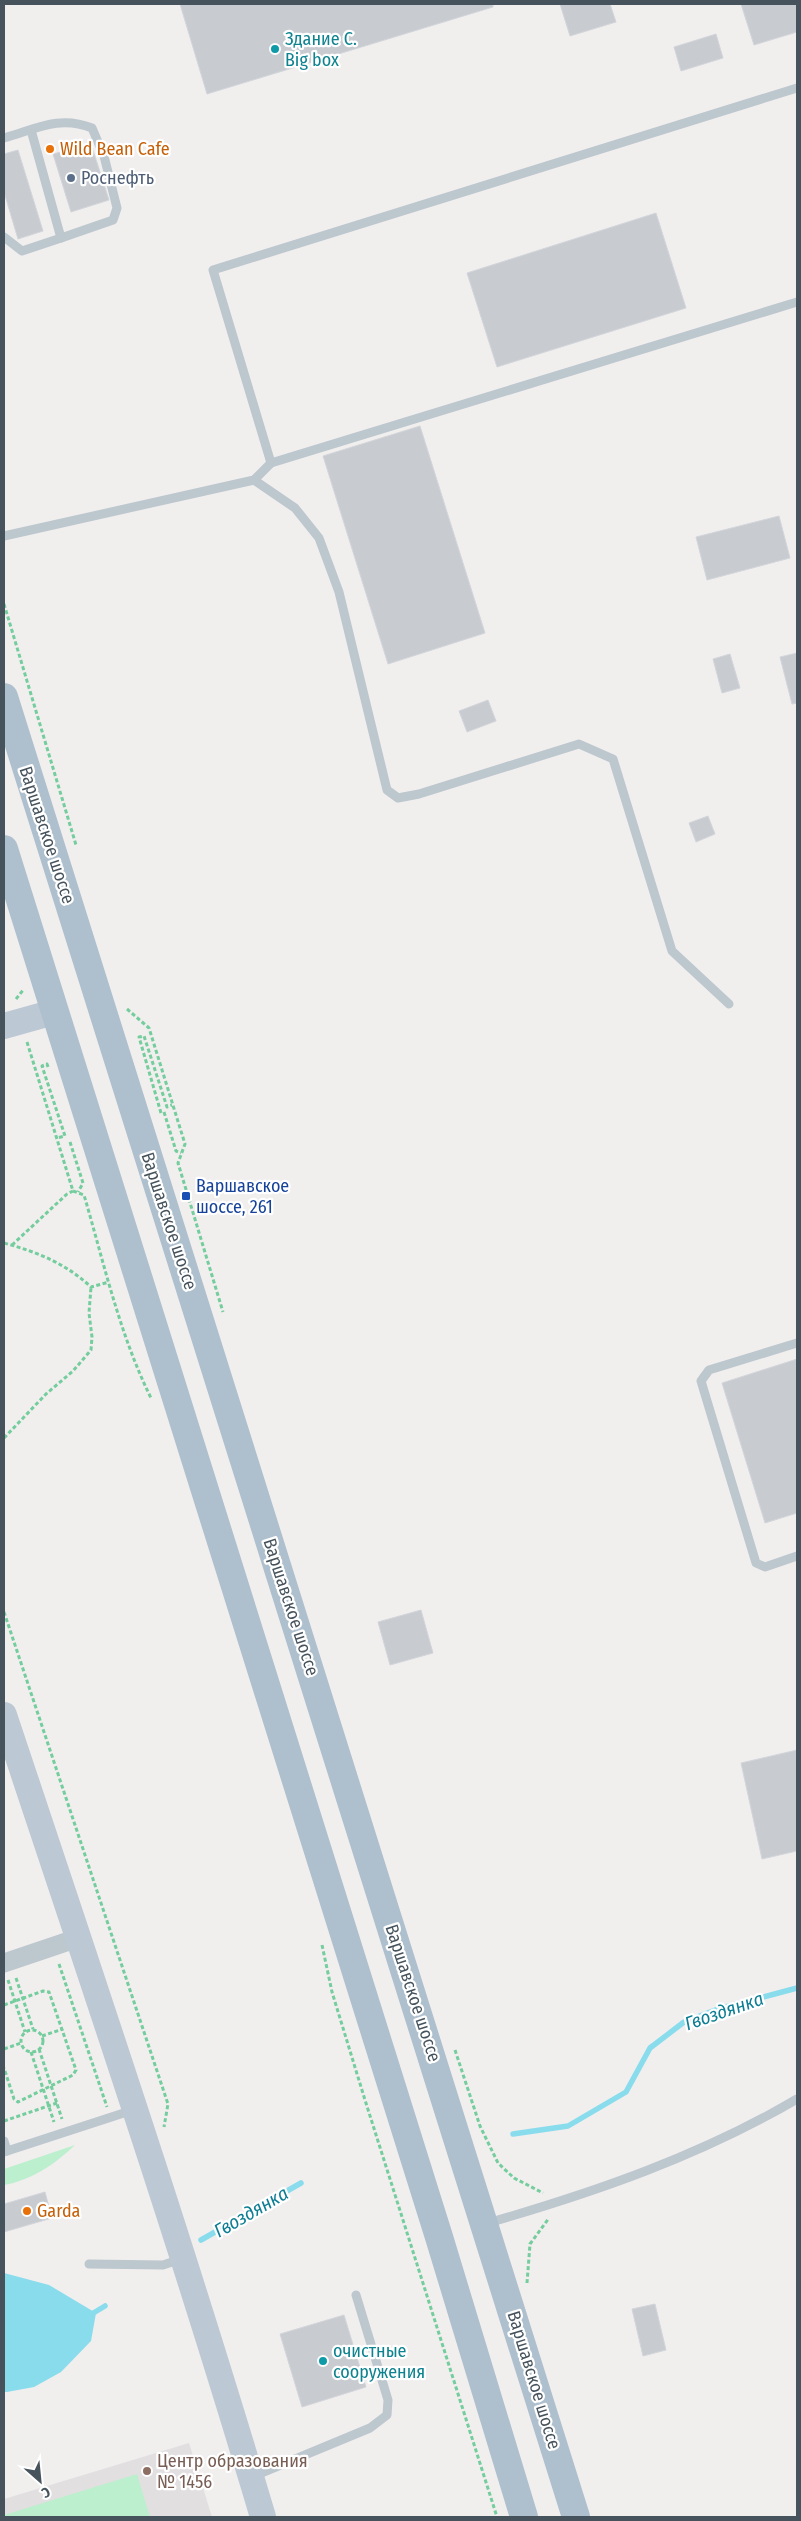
<svg xmlns="http://www.w3.org/2000/svg" width="801" height="2521" font-family="'Fira Sans Condensed',sans-serif">
  <style>
    .education { fill: #e2dfe1 }
    .green { fill: #bcefcd }
    .water { fill: #89dcec }
    .lines { fill: none; stroke-linecap: round; stroke-linejoin: round }
    .stream { stroke: #89dcec; stroke-width: 5.5 }
    .building { fill: #c8ccd1; stroke: #d2d5da }
    .path { stroke: #74cd9d; stroke-width: 3; stroke-dasharray: 4 2.5; stroke-linecap: butt }
    .lane { stroke: #bcc7ce; stroke-width: 9 }
    .street { stroke: #bcc7ce; stroke-width: 19 }
    .secondary { stroke: #bcc8d3; stroke-width: 26 }
    .primary { stroke: #aebfce; stroke-width: 28 }
    .culture-dot { fill: #0f9aa8; stroke: #fff; stroke-width: 2 }
    .food-dot { fill: #e8710a; stroke: #fff; stroke-width: 2 }
    .service-dot { fill: #5c6f8a; stroke: #fff; stroke-width: 2 }
    .transit-dot { fill: #1a4fb4; stroke: #fff; stroke-width: 2 }
    .education-dot { fill: #8d6e63; stroke: #fff; stroke-width: 2 }
    .labels { text-anchor: middle; dominant-baseline: central; stroke-width: 4.5; stroke-linejoin: round; paint-order: stroke }
    .culture-label { font-size: 18px; fill: #0d838f; stroke: #fff; text-anchor: start }
    .food-label { font-size: 18px; fill: #c56008; stroke: #fff; text-anchor: start }
    .service-label { font-size: 18px; fill: #4e5e75; stroke: #fff; text-anchor: start }
    .street-label { font-size: 18px; fill: #46535c; stroke: #fff }
    .transit-label { font-size: 18px; fill: #164399; stroke: #fff; text-anchor: start }
    .education-label { font-size: 18px; fill: #785e54; stroke: #fff; text-anchor: start }
    .water-label { font-size: 19px; font-style: italic; fill: #0c7d93; stroke: #fff }
  </style>
  <rect width="100%" height="100%" fill="#f1eeee"/>
  <polygon class="education" points="189,2443 212,2517 4,2517 4,2499"/>
  <g class="green">
    <path d="M 75,2145 C 55,2164 32,2180 4,2185 L 4,2169 Z"/>
    <polygon points="137,2474 150,2517 4,2517 4,2515"/>
  </g>
  <polygon class="water" points="4,2273 49,2285 96,2313 91,2341 61,2372 34,2387 7,2392 4,2392"/>
  <g class="lines">
    <g class="stream">
      <polyline points="513,2134 568,2126 626,2092 650,2048 684,2022 718,2009 797,1988"/>
      <polyline points="201,2240 301,2183"/>
      <polyline points="90,2315 105,2306"/>
    </g>
  </g>
  <g class="building">
    <polygon points="180,4 493,4 493,7 207,94"/>
    <polygon points="560,4 610,4 616,22 570,36"/>
    <polygon points="741,4 797,4 797,32 754,45"/>
    <polygon points="716,34 723,58 681,71 674,47"/>
    <polygon points="91,144 109,200 71,212 53,154"/>
    <polygon points="18,150 43,231 18,239 4,192 4,154"/>
    <polygon points="656,213 686,308 497,367 467,273"/>
    <polygon points="420,426 485,633 388,664 323,456"/>
    <polygon points="779,516 790,558 707,580 696,537"/>
    <polygon points="797,653 797,703 792,704 780,657"/>
    <polygon points="730,654 740,688 722,693 713,659"/>
    <polygon points="488,700 496,721 467,732 459,711"/>
    <polygon points="708,816 715,834 696,842 689,823"/>
    <polygon points="797,1359 797,1513 765,1523 722,1383"/>
    <polygon points="421,1610 433,1653 390,1665 378,1622"/>
    <polygon points="797,1750 797,1851 762,1859 741,1763"/>
    <polygon points="45,2192 52,2218 4,2232 4,2204"/>
    <polygon points="655,2304 666,2350 643,2356 632,2309"/>
    <polygon points="344,2315 366,2387 302,2407 280,2334"/>
  </g>
  <g class="lines">
    <g class="path">
      <polyline points="4,604 76,845"/>
      <polyline points="16,999 24,989"/>
      <polyline points="127,1009 149,1028 185,1144 178,1163 223,1312"/>
      <path d="M 27,1042 L 73,1191 L 84,1195 C 104,1263 119,1333 151,1398"/>
      <polyline points="48,1067 47,1064 42,1066 65,1136 57,1138"/>
      <polyline points="164,1112 176,1151 181,1153"/>
      <polyline points="161,1113 139,1037 144,1036 167,1107 172,1105"/>
      <polyline points="70,1142 83,1183 78,1192"/>
      <path d="M 4,1243 C 37,1252 65,1263 91,1287 L 109,1282"/>
      <polyline points="12,1245 67,1194 73,1191"/>
      <polyline points="4,1438 46,1394 73,1371 91,1350 92,1337 89,1313 91,1287"/>
      <polyline points="4,1612 168,2104 164,2127"/>
      <polyline points="322,1945 332,1992 365,2100 497,2517"/>
      <polyline points="59,1964 107,2107"/>
      <polyline points="16,1978 33,2029"/>
      <polyline points="8,1980 25,2032"/>
      <polyline points="4,2005 43,1991 49,1992 76,2070 73,2075 18,2102 14,2099 4,2068"/>
      <circle cx="32" cy="2041" r="11"/>
      <polyline points="42,2036 63,2029"/>
      <polyline points="4,2049 21,2043"/>
      <polyline points="39,2049 62,2119"/>
      <polyline points="455,2050 480,2126 498,2163 514,2178 543,2193"/>
      <polyline points="31,2052 54,2122"/>
      <polyline points="4,2121 57,2103"/>
      <polyline points="527,2283 530,2244 549,2218"/>
    </g>
    <g class="lane">
      <path d="M 4,138 C 36,129 59,115 92,128 L 104,156 L 117,208 L 113,220 L 61,238"/>
      <polyline points="4,237 22,251 61,238 31,130"/>
      <polyline points="271,463 213,270 797,88"/>
      <polyline points="254,480 295,508 319,538 339,592 387,790 398,798 419,794 579,744 613,759 672,951 729,1004"/>
      <polyline points="4,536 254,480 271,463 797,302"/>
      <polyline points="797,1343 709,1370 701,1381 756,1563 765,1567 797,1556"/>
      <polyline points="4,2141 7,2151"/>
      <polyline points="4,2152 133,2110"/>
      <path d="M 488,2223 C 595,2192 700,2156 797,2099"/>
      <polyline points="89,2264 163,2265 181,2259"/>
      <polyline points="254,2476 370,2428 387,2415 388,2400 356,2295"/>
    </g>
    <polyline class="street" points="4,1963 78,1938"/>
    <g class="secondary">
      <polyline points="4,1026 54,1012"/>
      <path d="M 4,1715 C 93,1982 183,2248 263,2517"/>
    </g>
    <g class="primary">
      <polyline points="4,697 576,2517"/>
      <polyline points="4,849 439,2237 524,2517"/>
    </g>
  </g>
  <g class="culture-dot">
    <circle cx="275" cy="49" r="5"/>
    <circle cx="323" cy="2361" r="5"/>
  </g>
  <g class="food-dot">
    <circle cx="50" cy="149" r="5"/>
    <circle cx="27" cy="2211" r="5"/>
  </g>
  <circle class="service-dot" cx="71" cy="178" r="5"/>
  <rect class="transit-dot" x="181" y="1191" width="10" height="10" rx="2.5"/>
  <circle class="education-dot" cx="147" cy="2471" r="5"/>
  <g class="labels">
    <g class="culture-label">
      <text x="285" y="39">Здание C.<tspan x="285" dy="21">Big box</tspan></text>
      <text x="333" y="2351">очистные<tspan x="333" dy="21">сооружения</tspan></text>
    </g>
    <g class="food-label">
      <text x="60" y="149">Wild Bean Cafe</text>
      <text x="37" y="2211">Garda</text>
    </g>
    <g class="service-label">
      <text x="81" y="178">Роснефть</text>
    </g>
    <g class="street-label">
      <text transform="translate(47 835) rotate(72)">Варшавское шоссе</text>
      <text transform="translate(169 1221) rotate(72)">Варшавское шоссе</text>
      <text transform="translate(291 1607) rotate(72)">Варшавское шоссе</text>
      <text transform="translate(413 1993) rotate(72)">Варшавское шоссе</text>
      <text transform="translate(534 2380) rotate(73)">Варшавское шоссе</text>
    </g>
    <g class="transit-label">
      <text x="196" y="1186">Варшавское<tspan x="196" dy="21">шоссе, 261</tspan></text>
    </g>
    <g class="education-label">
      <text x="157" y="2461">Центр образования<tspan x="157" dy="21">№ 1456</tspan></text>
    </g>
    <g class="water-label">
      <text transform="translate(724 2011) rotate(-19)">Гвоздянка</text>
      <text transform="translate(251 2212) rotate(-30)">Гвоздянка</text>
    </g>
  </g>
  <rect width="801" height="2521" fill="none" stroke="#46535c" stroke-width="10"/>
  <g transform="translate(40 2481) rotate(153)" stroke="#ffffff" stroke-width="4" paint-order="stroke">
  <path d="M0-4L9 19L0 12L-9 19Z" fill="#46535c"/>
  <text y="-8" font-size="14" font-weight="bold" text-anchor="middle" fill="#46535c">С</text>
  </g>
</svg>
